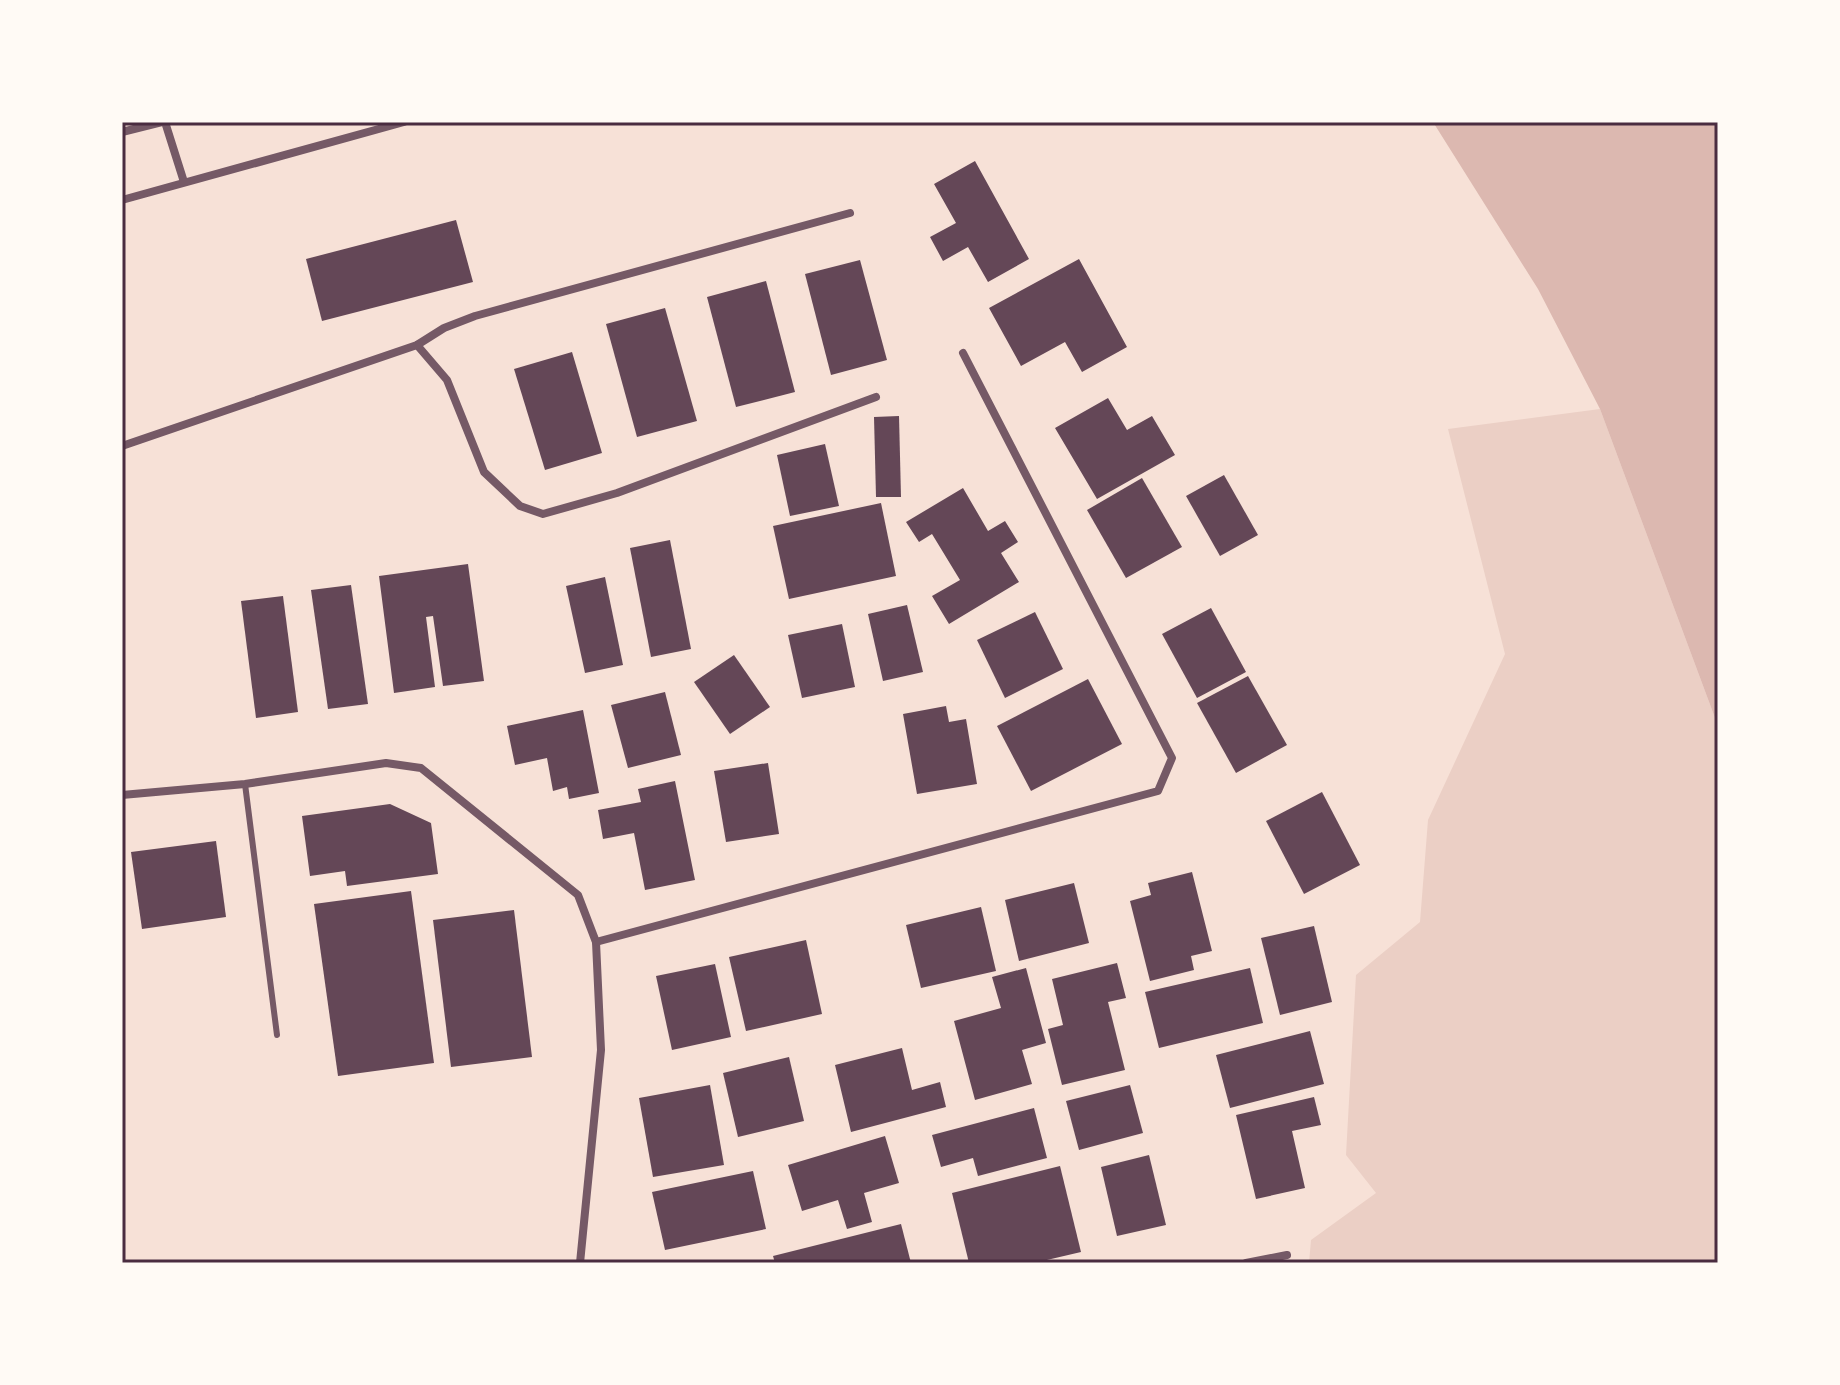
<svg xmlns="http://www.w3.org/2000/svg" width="1840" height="1385" font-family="Raleway,sans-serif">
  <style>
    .green { fill: #ebcfc5 }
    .water { fill: #dcb8b0 }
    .building { fill: #644757 }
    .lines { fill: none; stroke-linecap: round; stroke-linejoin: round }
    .service { stroke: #755966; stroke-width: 6 }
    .minor { stroke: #755966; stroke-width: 8 }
    .neatline { fill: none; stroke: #4a2c40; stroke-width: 3 }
  </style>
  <rect width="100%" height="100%" fill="#f7e1d7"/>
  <polygon class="green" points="1600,409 1718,726 1718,1263 1309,1263 1311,1240 1376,1193 1346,1155 1356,975 1420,922 1428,820 1505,654 1448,429"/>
  <polygon class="water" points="1433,122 1718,122 1718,726 1600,409 1538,289"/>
  <g class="building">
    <polygon points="975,161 1029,259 988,282 968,247 943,261 930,237 956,223 934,184"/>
    <polygon points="456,220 473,282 322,321 306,259"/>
    <polygon points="1079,259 1127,347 1082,372 1065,342 1021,366 989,308"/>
    <polygon points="860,260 887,360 831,375 805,274"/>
    <polygon points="766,281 795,392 736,407 707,297"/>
    <polygon points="665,308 697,421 637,437 606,324"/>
    <polygon points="572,352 602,453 545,470 514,369"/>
    <polygon points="1108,398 1127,430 1152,416 1175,455 1097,499 1055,428"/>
    <polygon points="899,416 901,497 876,497 874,417"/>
    <polygon points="825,444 839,506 790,516 777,455"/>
    <polygon points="1224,475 1258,535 1220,556 1186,496"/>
    <polygon points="1142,478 1182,547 1126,578 1087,510"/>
    <polygon points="963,488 988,531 1005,521 1018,542 1001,553 1019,582 949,624 932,596 960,580 932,534 919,542 906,522"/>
    <polygon points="881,503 896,576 789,599 773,526"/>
    <polygon points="670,540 691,649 651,657 630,548"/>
    <polygon points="468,564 484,681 443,686 433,616 426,617 435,687 394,693 379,576"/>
    <polygon points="605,577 623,665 585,673 566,586"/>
    <polygon points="351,585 368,704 328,709 311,590"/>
    <polygon points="283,596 298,712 256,718 241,601"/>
    <polygon points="907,605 923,672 883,681 868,614"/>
    <polygon points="1211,608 1246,672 1197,698 1162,634"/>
    <polygon points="1035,612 1063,669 1005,698 977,640"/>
    <polygon points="842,624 855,687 802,698 788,635"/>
    <polygon points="734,655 770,707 730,734 694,682"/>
    <polygon points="1248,676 1287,745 1236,773 1197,703"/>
    <polygon points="1088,679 1122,744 1031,791 997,726"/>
    <polygon points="665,692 681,755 628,768 611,705"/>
    <polygon points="946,706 949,722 966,719 977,784 917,794 903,714"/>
    <polygon points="583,710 599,793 569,799 567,787 553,791 547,758 515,765 507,726"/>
    <polygon points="768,763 779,834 726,842 714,771"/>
    <polygon points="675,781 695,880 645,890 634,833 603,839 598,810 641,802 638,789"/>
    <polygon points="1322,792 1360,865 1304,894 1266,821"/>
    <polygon points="390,804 431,823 438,874 347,886 345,871 310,876 302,816"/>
    <polygon points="216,841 226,917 142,929 131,852"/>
    <polygon points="1192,872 1212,951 1191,956 1194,970 1150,981 1130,901 1151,895 1148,883"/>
    <polygon points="1074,883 1089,943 1019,961 1005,900"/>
    <polygon points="411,891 434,1063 338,1076 314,904"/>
    <polygon points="981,907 996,971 921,988 906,925"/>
    <polygon points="514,910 532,1057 451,1067 433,920"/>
    <polygon points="1314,926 1332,1002 1280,1015 1261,938"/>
    <polygon points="806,940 822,1014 746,1031 729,957"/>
    <polygon points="1117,963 1126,998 1108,1002 1125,1070 1062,1085 1048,1029 1063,1025 1052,979"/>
    <polygon points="715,964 731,1037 672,1050 656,976"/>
    <polygon points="1026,968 1046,1043 1022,1050 1032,1084 975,1100 954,1021 1001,1008 992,977"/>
    <polygon points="1250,968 1263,1023 1159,1048 1145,992"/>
    <polygon points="1310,1031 1324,1084 1230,1108 1216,1055"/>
    <polygon points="902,1048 912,1090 940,1082 946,1107 851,1132 835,1065"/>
    <polygon points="789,1057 804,1121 738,1137 723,1073"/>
    <polygon points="710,1085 724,1165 653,1177 639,1098"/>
    <polygon points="1130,1085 1143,1133 1079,1150 1066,1101"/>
    <polygon points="1314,1097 1321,1125 1292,1131 1305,1188 1256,1199 1236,1115"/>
    <polygon points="1034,1108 1047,1158 978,1176 973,1158 941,1167 932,1135"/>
    <polygon points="885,1136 899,1183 864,1193 872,1222 847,1229 838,1200 802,1211 788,1165"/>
    <polygon points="1149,1155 1166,1225 1117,1236 1101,1167"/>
    <polygon points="1060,1166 1081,1252 1034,1263 969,1263 952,1193"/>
    <polygon points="753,1171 766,1229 665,1250 652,1192"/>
    <polygon points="901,1224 911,1263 775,1263 773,1256"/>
  </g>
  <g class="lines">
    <polyline class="service" points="245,784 277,1035"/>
    <g class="minor">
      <polyline points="165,122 184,182"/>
      <polyline points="122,132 162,122"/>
      <polyline points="122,200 404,122"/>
      <polyline points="417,345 447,380 484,472 520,506 543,514 617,493 876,397"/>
      <polyline points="122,446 417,345 444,328 475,316 850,213"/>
      <polyline points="122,795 245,784 386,763 421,768 578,895 596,942 601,1050 580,1263"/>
      <polyline points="596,942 1158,791 1172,758 963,353"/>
      <polyline points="1246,1263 1287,1255"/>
    </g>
  </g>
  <rect width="1840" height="1385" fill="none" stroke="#fffaf5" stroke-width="248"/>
  <rect x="124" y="124" width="1592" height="1137" class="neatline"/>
</svg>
